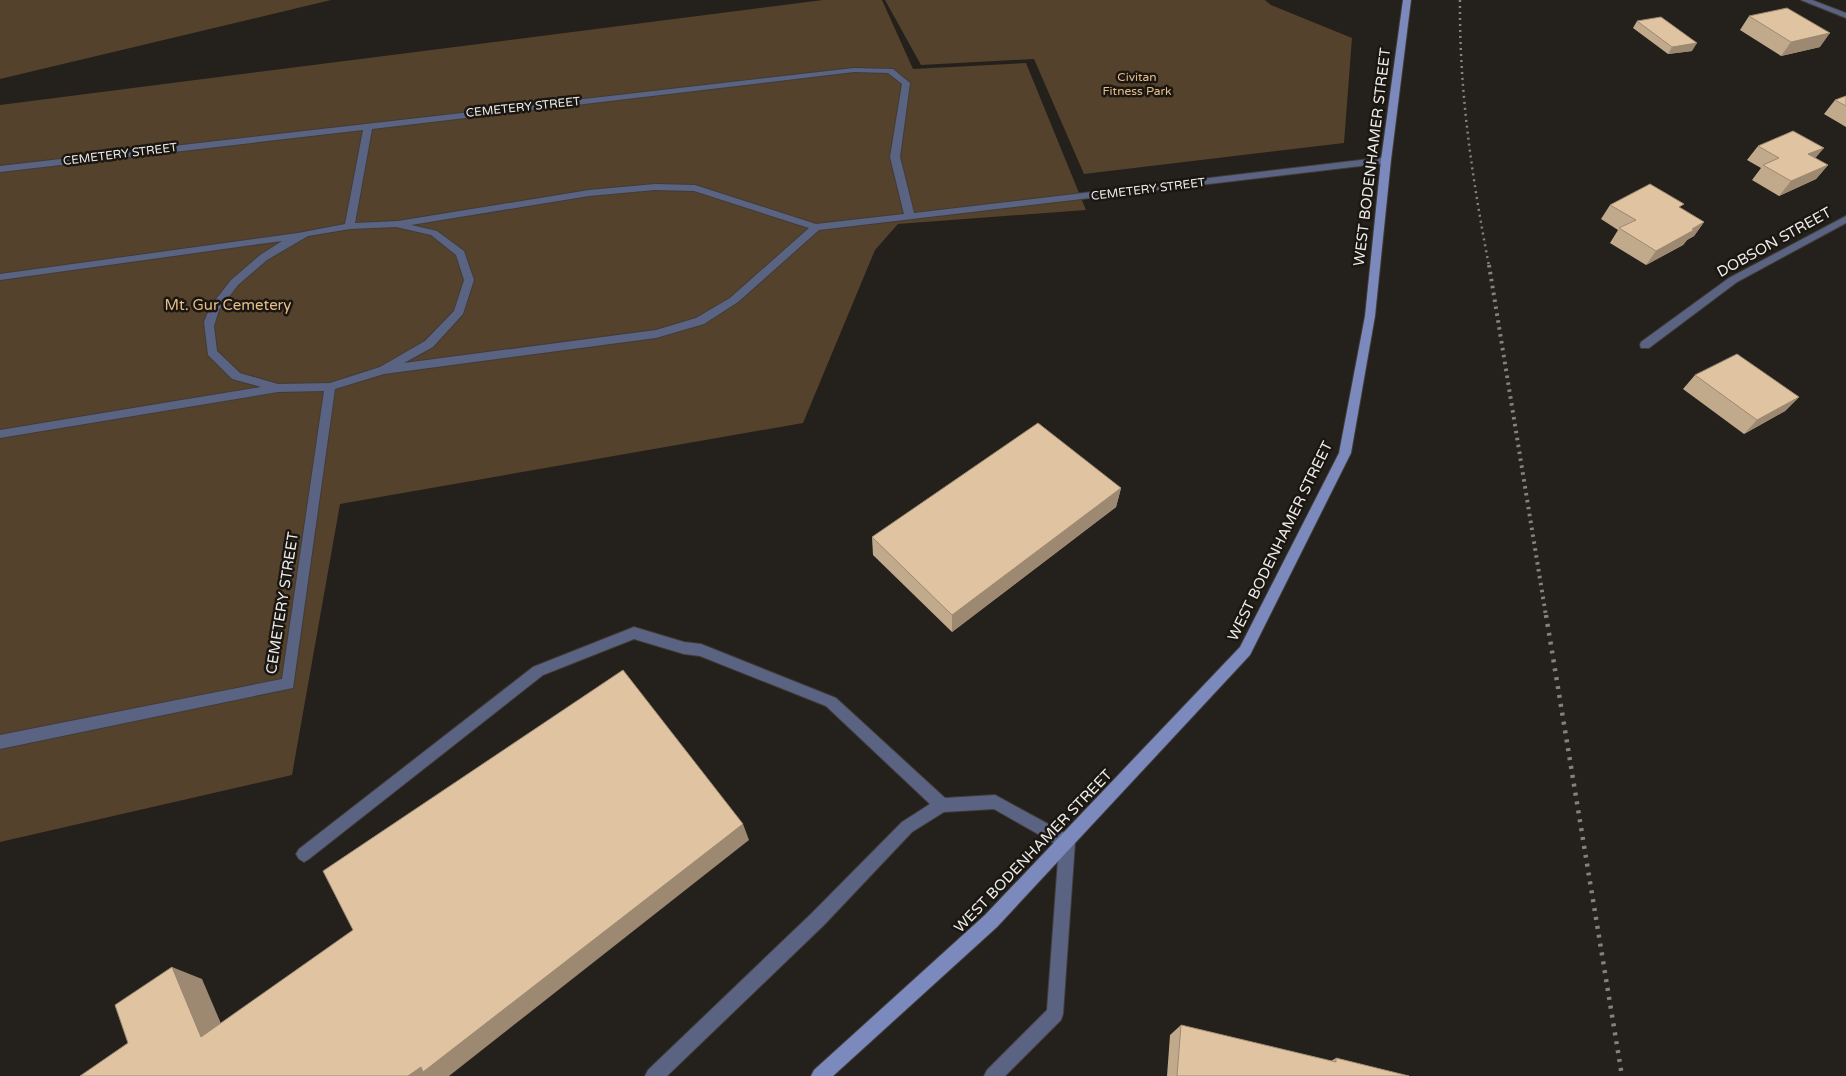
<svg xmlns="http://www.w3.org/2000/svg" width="1846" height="1076" font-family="'Varela Round',sans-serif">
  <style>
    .green { fill: #54422c }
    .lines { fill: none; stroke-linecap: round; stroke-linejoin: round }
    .lane-casing { stroke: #403c38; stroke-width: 2 }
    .street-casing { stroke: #403c38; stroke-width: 2 }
    .secondary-casing { stroke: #403c38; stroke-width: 2 }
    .lane { fill: #5b6383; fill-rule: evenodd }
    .street { fill: #5b6383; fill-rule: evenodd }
    .secondary { fill: #7c89bc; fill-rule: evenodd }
    .rail-far2 { stroke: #85827e; stroke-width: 2.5; stroke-dasharray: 2 4; stroke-linecap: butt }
    .rail-far1 { stroke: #85827e; stroke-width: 4; stroke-dasharray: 2.5 4.5; stroke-linecap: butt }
    .rail { stroke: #85827e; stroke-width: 4.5; stroke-dasharray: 3 6; stroke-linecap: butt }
    .wall { fill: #c1a98b }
    .shaded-wall { fill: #9d8971 }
    .building { fill: #e0c4a2; stroke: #9d8971 }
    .labels { text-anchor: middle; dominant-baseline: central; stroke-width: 5; stroke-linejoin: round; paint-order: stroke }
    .far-park-label { font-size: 12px; fill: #e7bd87; stroke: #1a1612 }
    .far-street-label { font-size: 12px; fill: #edebe7; stroke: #1a1612 }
    .street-label { font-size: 15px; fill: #edebe7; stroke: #1a1612 }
    .park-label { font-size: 15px; fill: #e7bd87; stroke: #1a1612 }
  </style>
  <rect width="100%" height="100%" fill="#24201b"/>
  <g class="green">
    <polygon points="0,0 331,0 0,79"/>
    <polygon points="823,0 882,0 913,69 1026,63 1086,210 898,224 875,250 803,423 340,504 292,775 0,842 0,105"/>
    <polygon points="885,0 1265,0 1271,5 1352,38 1344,143 1084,174 1034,59 921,65"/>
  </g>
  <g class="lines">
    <g class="lane-casing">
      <g id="lane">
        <path d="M 854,68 L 893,69 L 910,83 L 900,157 L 914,213 L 1386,157 L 1391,160 L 1386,163 L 819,230 L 738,302 L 704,324 L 656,338 L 384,374 L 335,389 L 293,688 L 0,749 L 0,735 L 282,679 L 324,391 L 278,392 L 0,438 L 0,430 L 261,387 L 232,379 L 208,355 L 204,322 L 210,307 L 231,280 L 260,255 L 282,241 L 0,280 L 0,274 L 298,233 L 345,224 L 363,130 L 0,172 L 0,166 ZM 854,72 L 888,73 L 902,84 L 890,157 L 904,214 L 816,224 L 695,185 L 655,184 L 589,190 L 398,221 L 355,223 L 372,129 ZM 655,190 L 694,191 L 809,228 L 730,298 L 696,318 L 656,330 L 404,363 L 433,347 L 463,314 L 474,280 L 464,251 L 437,231 L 411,225 L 589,196 ZM 396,227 L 431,235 L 456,255 L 464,280 L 454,311 L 425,341 L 380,367 L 330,383 L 278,384 L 240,373 L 217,351 L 214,326 L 219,310 L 238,285 L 267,260 L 308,236 L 350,229 Z"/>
        <polygon points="634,627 684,642 701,644 836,698 945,798 995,795 1072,837 1075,842 1063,1014 1061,1020 1005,1076 984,1076 987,1070 1047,1010 1059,846 994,809 944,812 912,832 824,925 667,1076 645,1076 648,1070 812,913 902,822 930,804 826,706 700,656 684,654 634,639 543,675 309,859 304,862 299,859 296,854 299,849 533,667"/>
      </g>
    </g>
    <g class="street-casing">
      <g id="street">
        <polygon points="1801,0 1812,0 1846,13 1846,18"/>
        <polygon points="1846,216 1846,223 1737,282 1649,348 1641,348 1640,345 1641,342 1729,278"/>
      </g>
    </g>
    <g class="secondary-casing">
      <polygon id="secondary" points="1403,0 1411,0 1391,160 1375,316 1351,453 1250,655 997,927 833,1076 811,1076 814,1070 985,915 1240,647 1339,453 1365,316 1381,160"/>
    </g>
    <use href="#lane" class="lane"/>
    <use href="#street" class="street"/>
    <use href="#secondary" class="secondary"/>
    <path class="rail-far2" d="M 1460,0 C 1459,90 1472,178 1489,266"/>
    <polyline class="rail-far1" points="1489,265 1546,616"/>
    <polyline class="rail" points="1546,615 1622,1076"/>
  </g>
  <g class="wall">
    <polygon points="1749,16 1820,47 1781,56 1740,30"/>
    <polygon points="1637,21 1692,51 1668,54 1633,28"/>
    <polygon points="1846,96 1846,127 1824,114 1835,100"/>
    <polygon points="1758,146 1815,158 1828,165 1816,179 1779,196 1752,180 1761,168 1747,160"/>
    <polygon points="1610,205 1681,208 1704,222 1694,236 1687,240 1683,245 1646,265 1610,243 1618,230 1601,219"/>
    <polygon points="1695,375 1799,397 1785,411 1744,434 1683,389"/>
    <polygon points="1121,488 1116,507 952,632 873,555 872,537"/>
    <polygon points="1181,1025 1331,1061 1336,1058 1409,1076 1167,1076 1170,1035"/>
  </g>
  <g class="shaded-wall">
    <polygon points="1830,33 1820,47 1781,56 1791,42"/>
    <polygon points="1697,43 1692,51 1668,54 1672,47"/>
    <polygon points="1824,148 1812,162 1808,154"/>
    <polygon points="1828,165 1816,179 1779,196 1791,181"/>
    <polygon points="1704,222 1694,236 1687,240 1683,245 1646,265 1656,251"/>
    <polygon points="1799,397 1785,411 1744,434 1757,420"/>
    <polygon points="1121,488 1116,507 952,632 952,615"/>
    <polygon points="743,824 749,840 449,1076 408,1076"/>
    <polygon points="172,967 202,979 231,1047 201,1037"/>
  </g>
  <g class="building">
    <polygon points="1787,8 1830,33 1791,42 1749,16"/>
    <polygon points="1661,17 1697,43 1672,47 1637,21"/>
    <polygon points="1846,96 1846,106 1835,100"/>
    <polygon points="1793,131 1824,148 1808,154 1828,165 1791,181 1763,165 1779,158 1758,146"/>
    <polygon points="1650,184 1684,204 1679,207 1704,222 1692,229 1694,230 1656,251 1619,228 1636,220 1610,205"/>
    <polygon points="1737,354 1799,397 1757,420 1695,375"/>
    <polygon points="1038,423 1121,488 952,615 872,537"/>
    <polygon points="623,670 743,824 423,1072 421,1067 408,1076 80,1076 128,1043 115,1005 172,967 201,1037 353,930 323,871"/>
    <polygon points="1181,1025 1336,1062 1336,1058 1409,1076 1177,1076"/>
  </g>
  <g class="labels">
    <g class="far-park-label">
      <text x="1137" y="77">Civitan<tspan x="1137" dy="14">Fitness Park</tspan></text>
    </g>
    <g class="far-street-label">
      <text transform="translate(523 107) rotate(-6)">CEMETERY STREET</text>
      <text transform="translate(120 154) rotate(-7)">CEMETERY STREET</text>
      <text transform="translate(1148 189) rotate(-7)">CEMETERY STREET</text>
    </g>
    <g class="street-label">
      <text transform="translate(1372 157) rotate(-83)">WEST BODENHAMER STREET</text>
      <text transform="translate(1774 242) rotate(-29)">DOBSON STREET</text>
      <text transform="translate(1280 541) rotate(-64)">WEST BODENHAMER STREET</text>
      <text transform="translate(282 603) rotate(-81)">CEMETERY STREET</text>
      <text transform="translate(1033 851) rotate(-46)">WEST BODENHAMER STREET</text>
    </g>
    <g class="park-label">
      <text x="228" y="305">Mt. Gur Cemetery</text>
    </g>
  </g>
</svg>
